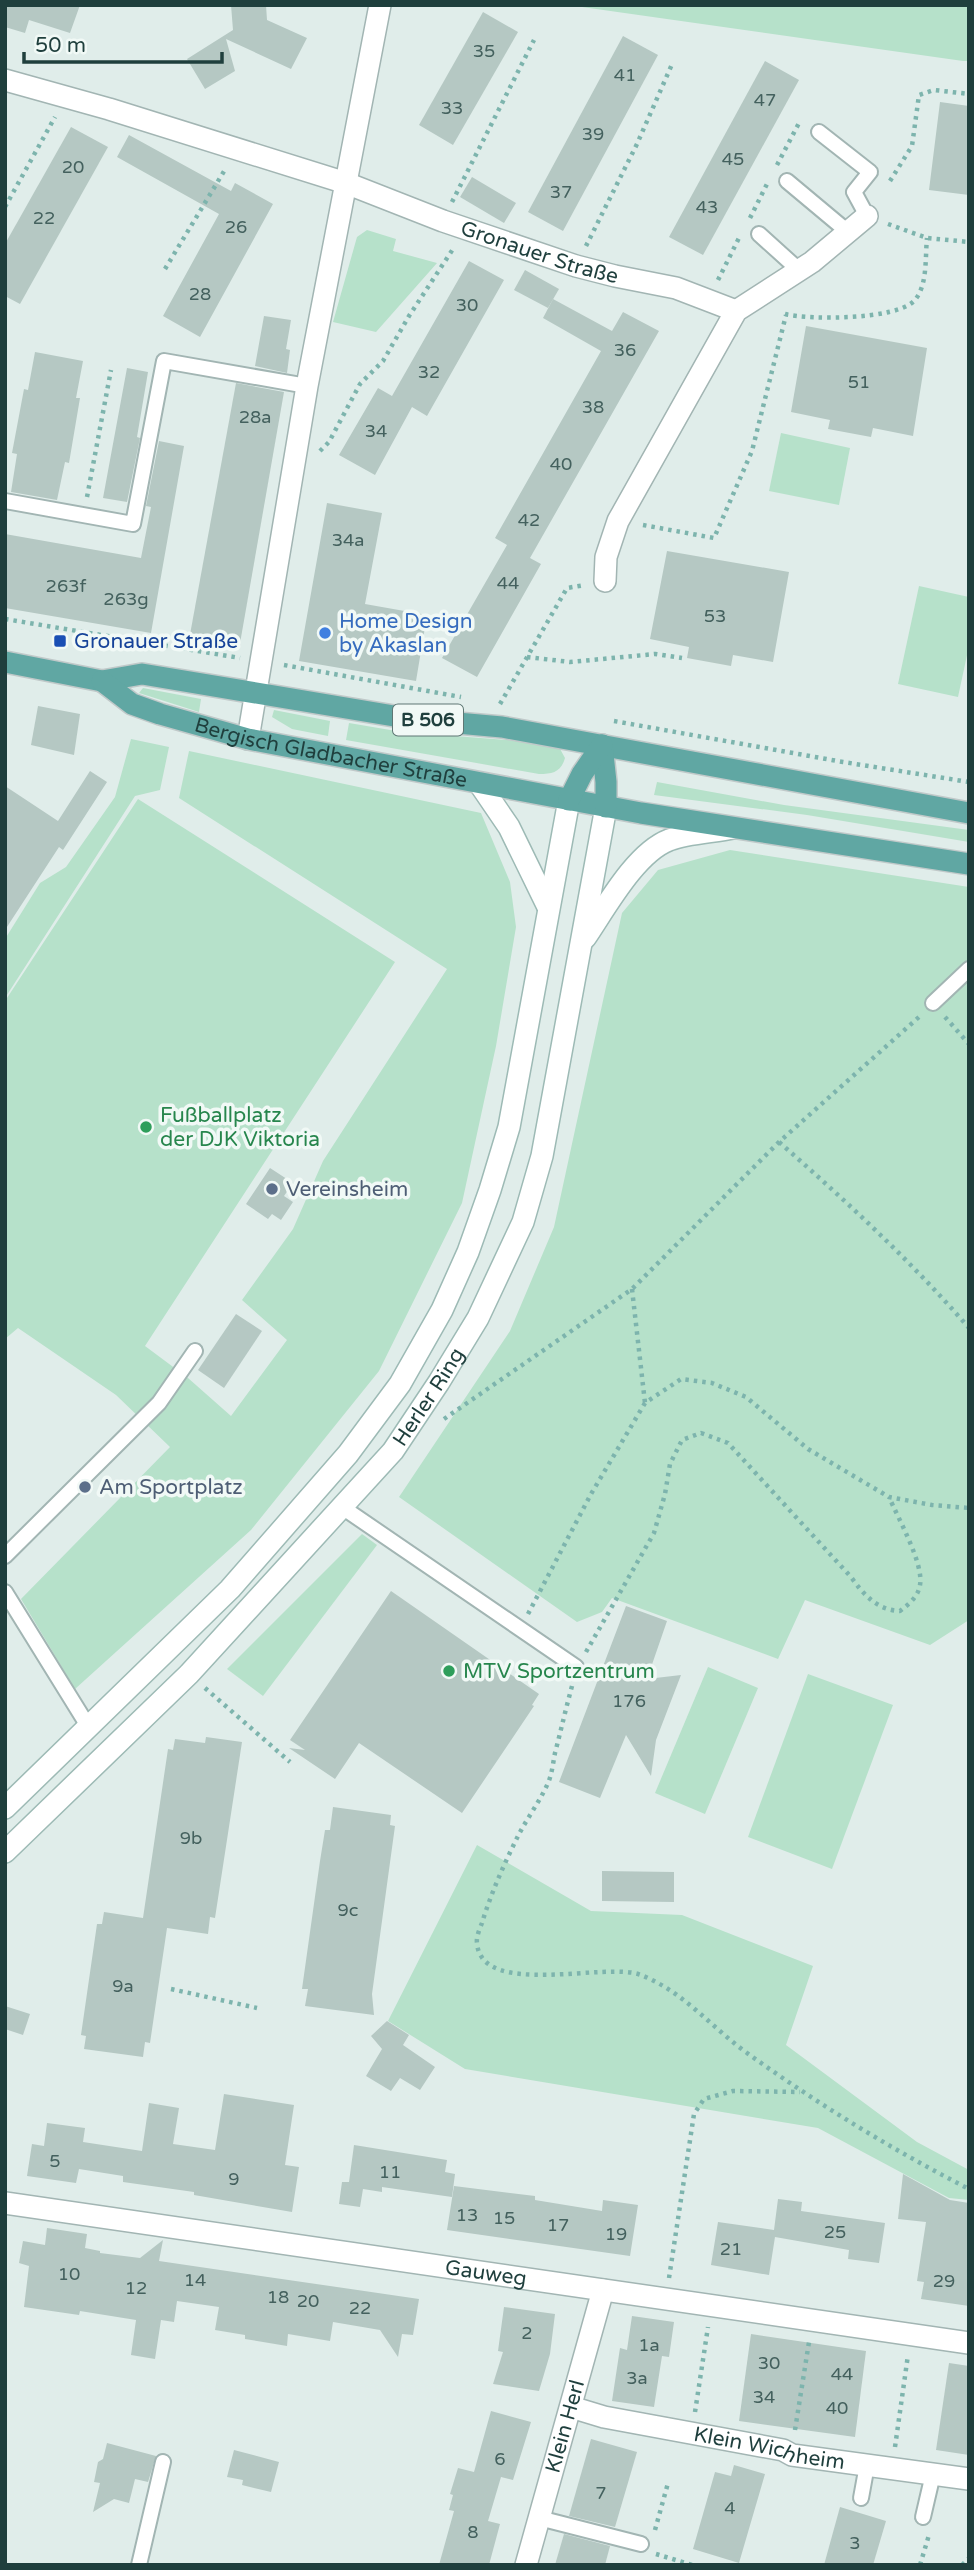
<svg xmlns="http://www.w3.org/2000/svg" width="974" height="2570" font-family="'Varela Round',sans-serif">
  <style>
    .green { fill: #b6e1ca }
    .building { fill: #b5c8c3 }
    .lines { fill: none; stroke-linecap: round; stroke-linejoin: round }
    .service-casing { stroke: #a2b5b3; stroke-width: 18 }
    .minor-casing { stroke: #a2b5b3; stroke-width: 24 }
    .secondary-casing { stroke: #9dbab5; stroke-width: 24 }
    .primary-casing { stroke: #c0c9c9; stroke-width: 24 }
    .path { stroke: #7db4ad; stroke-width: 4.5; stroke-dasharray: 3.5 5; stroke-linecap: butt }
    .service { stroke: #fff; stroke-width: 14 }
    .minor { stroke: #fff; stroke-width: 21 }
    .secondary { stroke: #fff; stroke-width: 21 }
    .primary { stroke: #60a7a3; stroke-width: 21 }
    .shop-dot { fill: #3f7fe0; stroke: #f1f9f6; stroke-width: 2.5 }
    .transit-dot { fill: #1a4fb4; stroke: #f1f9f6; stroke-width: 2.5 }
    .leisure-dot { fill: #2e9e5b; stroke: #f1f9f6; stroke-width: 2.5 }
    .service-dot { fill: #5c6f8a; stroke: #f1f9f6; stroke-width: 2.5 }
    .labels { text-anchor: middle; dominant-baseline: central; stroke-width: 7; stroke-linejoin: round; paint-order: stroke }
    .number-label { font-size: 18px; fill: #44615e }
    .shield { fill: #f1f9f6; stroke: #5e7774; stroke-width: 2 }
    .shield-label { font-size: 19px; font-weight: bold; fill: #1f3f3d }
    .street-label { font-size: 21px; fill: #1f3f3d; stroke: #f1f9f6 }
    .shop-label { font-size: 21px; fill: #366cbe; stroke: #f1f9f6; text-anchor: start }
    .transit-label { font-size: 21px; fill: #164399; stroke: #f1f9f6; text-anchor: start }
    .leisure-label { font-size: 21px; fill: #27864d; stroke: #f1f9f6; text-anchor: start }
    .service-label { font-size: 21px; fill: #4e5e75; stroke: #f1f9f6; text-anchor: start }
  </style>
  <rect width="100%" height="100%" fill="#e0edea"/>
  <g class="green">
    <polygon points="568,5 969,5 969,61 963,61"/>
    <polygon points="367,230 396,239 393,251 437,263 376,332 333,322 357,237"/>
    <polygon points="781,433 850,448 839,505 769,491"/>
    <polygon points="919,586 969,597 969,646 958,697 898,684"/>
    <polygon points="143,688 201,699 199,712 139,693"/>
    <polygon points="274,710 330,721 328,736 292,729 272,717"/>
    <path d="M 349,723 L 402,732 L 547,743 L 559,747 L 565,758 C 561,772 553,774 539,774 L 346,740 Z"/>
    <polygon points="131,739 169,747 160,790 135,796 5,998 5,939 40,883 66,867 115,797"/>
    <polygon points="189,751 481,813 510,882 516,927 496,1046 462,1203 379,1371 251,1530 75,1689 21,1599 170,1447 116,1395 18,1328 5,1339 5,1001 138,799 395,962 145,1346 188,1378 231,1416 287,1340 242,1300 293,1229 323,1161 447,969 179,798"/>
    <polygon points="657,782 784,805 969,830 969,842 807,815 654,795"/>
    <polygon points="730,850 969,887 969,1620 930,1645 805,1600 778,1659 612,1598 602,1612 577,1622 399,1497 510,1331 554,1227 622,913 658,870"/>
    <polygon points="362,1534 377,1545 263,1696 227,1669"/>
    <polygon points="708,1667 758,1688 705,1814 655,1793"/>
    <polygon points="808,1674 893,1705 832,1869 748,1837"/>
    <polygon points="477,1845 591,1911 682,1915 813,1966 786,2045 917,2142 969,2170 969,2200 949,2198 818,2128 465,2069 388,2021"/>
  </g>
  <g class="building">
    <polygon points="5,5 80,5 70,33 29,20 25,33 5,27"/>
    <polygon points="231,5 266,5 267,20 307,38 291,69 226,39 235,71 205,89 187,59 233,30"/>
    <polygon points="483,12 518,32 453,145 419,125"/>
    <polygon points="623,36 658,55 563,231 528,212"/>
    <polygon points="765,61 799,80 703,255 669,237"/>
    <polygon points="940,102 969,106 969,195 929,190"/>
    <polygon points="71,127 108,147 20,304 5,296 5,244"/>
    <polygon points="129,135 231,191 235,183 273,204 200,337 163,316 219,214 117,157"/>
    <polygon points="472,177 516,203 504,223 460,197"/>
    <polygon points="469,261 504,280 427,416 412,407 375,475 339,455 378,388 392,396"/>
    <polygon points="525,270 559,289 548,308 514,290"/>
    <polygon points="553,299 612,331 623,312 659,331 530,558 541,564 477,677 442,658 507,545 495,538 601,351 543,318"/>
    <polygon points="264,316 291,320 286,349 290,350 287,373 255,366"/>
    <polygon points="806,326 927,348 913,436 873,428 871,437 828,429 830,420 791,412"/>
    <polygon points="35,352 83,361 76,398 80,398 69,463 65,462 57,500 11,492 17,454 12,453 24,389 28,390"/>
    <polygon points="127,368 148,372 137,437 140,438 127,502 103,498"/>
    <polygon points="236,383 284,392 239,649 189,640"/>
    <polygon points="159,441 184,446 151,633 5,608 5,534 141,558 151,507 146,506"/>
    <polygon points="327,503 382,513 365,604 427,615 416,681 299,661"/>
    <polygon points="667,551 789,572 773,662 733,655 731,666 687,658 689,647 650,639"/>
    <polygon points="38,706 80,714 74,755 31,745"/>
    <polygon points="90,771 107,782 63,850 59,847 5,930 5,786 58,821"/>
    <polygon points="270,1168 293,1183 284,1196 293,1202 281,1220 272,1214 268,1219 246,1204"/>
    <polygon points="236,1314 262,1331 224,1388 198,1370"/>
    <polygon points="391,1591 539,1694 532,1705 534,1706 462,1813 359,1743 335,1779 289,1748 305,1750 290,1740"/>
    <polygon points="626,1606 667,1621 647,1679 681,1675 656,1740 651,1776 626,1735 600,1798 559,1782"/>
    <polygon points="206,1737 242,1742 215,1918 210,1917 208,1934 167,1928 150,2043 145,2042 143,2057 84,2049 86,2036 81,2035 97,1924 102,1924 104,1912 143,1918 168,1749 173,1750 175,1739 205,1743"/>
    <polygon points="333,1807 391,1815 390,1825 395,1826 372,1994 374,2015 305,2006 308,1989 302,1989 320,1861 325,1830 330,1830"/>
    <polygon points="602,1871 674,1872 674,1902 602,1901"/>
    <polygon points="5,2006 30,2014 23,2035 5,2029"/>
    <polygon points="387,2021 409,2035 403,2045 435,2067 420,2090 400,2078 391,2091 366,2076 382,2049 371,2036"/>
    <polygon points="224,2094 294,2105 285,2165 299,2167 292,2212 194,2195 194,2192 123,2182 123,2176 79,2169 76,2183 27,2176 32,2144 44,2146 47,2123 85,2128 83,2142 142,2151 149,2103 179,2108 173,2144 215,2150"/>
    <polygon points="354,2145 447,2160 445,2172 455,2174 452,2197 382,2187 382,2192 363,2189 360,2207 339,2204 342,2182 349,2182"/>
    <polygon points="903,2174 950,2200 969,2203 969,2306 921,2299 924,2282 917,2281 926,2222 898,2219"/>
    <polygon points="454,2186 535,2196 535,2200 602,2211 603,2200 638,2205 630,2256 447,2230"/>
    <polygon points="778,2199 802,2202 801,2211 885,2223 879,2263 848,2259 849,2250 775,2237 769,2275 711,2265 718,2222 774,2230"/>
    <polygon points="47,2228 87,2234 85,2248 100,2251 100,2253 140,2258 163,2240 159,2261 419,2299 413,2335 402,2334 398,2357 380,2330 333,2322 330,2341 288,2334 287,2346 245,2339 245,2335 215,2330 219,2307 177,2301 174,2322 161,2320 155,2359 131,2355 136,2320 80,2311 79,2315 24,2307 29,2266 19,2263 23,2241 45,2245"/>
    <polygon points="504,2307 555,2314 550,2354 539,2391 493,2384 503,2352 498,2351"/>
    <polygon points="632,2316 674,2322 669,2357 662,2356 654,2407 612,2401 620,2348 627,2350"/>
    <polygon points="751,2334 866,2351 855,2437 739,2421"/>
    <polygon points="949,2363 969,2366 969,2455 936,2450"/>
    <polygon points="491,2411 531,2422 513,2480 501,2477 488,2521 500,2524 489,2565 439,2565 454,2511 449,2510 453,2495 450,2494 458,2468 474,2472"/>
    <polygon points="591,2439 637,2452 615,2527 569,2516"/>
    <polygon points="107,2443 156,2456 148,2482 135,2479 129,2503 114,2499 93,2512 100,2483 94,2482 98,2462 103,2459"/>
    <polygon points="234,2450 279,2462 271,2492 242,2485 243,2480 227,2477"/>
    <polygon points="734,2465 765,2474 739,2563 693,2549 715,2472 731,2476"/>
    <polygon points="840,2507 886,2521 873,2565 824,2565"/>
    <polygon points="564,2534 610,2546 605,2565 555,2565"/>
  </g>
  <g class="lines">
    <g class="service-casing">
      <g id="service">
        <polyline points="819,132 870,172 854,192 867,216"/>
        <polyline points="787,181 848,232"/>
        <polyline points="759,234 800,271"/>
        <polyline points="5,501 133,524 164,361 307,386"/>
        <polyline points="933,1003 969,969"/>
        <polyline points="342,1507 576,1667"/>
        <polyline points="5,1556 159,1403 195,1351"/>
        <polyline points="5,1592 88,1726"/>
        <polyline points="861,2498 867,2465"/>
        <polyline points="923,2517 933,2474"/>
        <polyline points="539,2518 641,2544"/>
        <polyline points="139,2565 163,2462"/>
      </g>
    </g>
    <g class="minor-casing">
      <g id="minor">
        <path id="s1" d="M 5,80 L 109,109 L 346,183 L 443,221 L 576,266 L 615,276 L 676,288 L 736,311"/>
        <polyline points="605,581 606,557 618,521 736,311 812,262 867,216"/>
        <polyline points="248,739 307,386 380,5"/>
        <path id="s2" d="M 5,2203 L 969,2343"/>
        <path id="s3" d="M 571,2407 L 604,2417 L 783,2450 L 792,2455 L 969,2479"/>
        <path id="s4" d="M 526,2565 L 603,2290"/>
      </g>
    </g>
    <g class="secondary-casing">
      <g id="secondary">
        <polyline points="479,783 509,827 548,907"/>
        <path d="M 585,938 C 605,909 635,853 669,840 C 686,833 714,832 733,828"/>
        <polyline points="5,1808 230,1589 348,1454 400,1384 442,1310 468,1252 490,1190 509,1127 569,800"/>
        <path id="s5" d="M 5,1852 L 189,1674 L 393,1451 L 439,1382 L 478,1318 L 523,1222 L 542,1156 L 606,807"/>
      </g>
    </g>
    <g class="primary-casing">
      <g id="primary">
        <polyline points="5,662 102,681 142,674 412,719 502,727 969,813"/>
        <path id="s6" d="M 102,681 L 132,704 L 160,714 L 248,739 L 641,813 L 969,864"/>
        <polyline points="602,745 606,782 606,807"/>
        <polyline points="569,800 582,774 602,745"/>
      </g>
    </g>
    <g class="path">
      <polyline points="777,165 799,123"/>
      <polyline points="890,181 912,146 919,95 934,90 969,94"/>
      <polyline points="452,202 534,40"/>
      <polyline points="5,207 55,117"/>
      <polyline points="750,218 768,182"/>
      <polyline points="888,224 927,238 969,242"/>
      <polyline points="586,246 637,144 673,62"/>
      <polyline points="165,269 226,168"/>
      <polyline points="718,280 739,238"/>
      <path d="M 785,314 C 810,320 895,320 914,301 C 928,286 925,257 927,238"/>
      <polyline points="320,451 329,442 360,384 383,361 409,316 453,249"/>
      <polyline points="87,497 111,370"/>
      <polyline points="643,525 714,538 752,451 786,315"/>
      <polyline points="5,619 240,658"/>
      <polyline points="527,657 570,662 655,654 682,658"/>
      <polyline points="284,665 461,697"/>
      <polyline points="500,704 567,588 585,585"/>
      <polyline points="614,721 843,762 969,782"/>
      <polyline points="945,1017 969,1044"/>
      <path d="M 779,1142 C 846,1201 910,1260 969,1328"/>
      <polyline points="632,1289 645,1403"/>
      <polyline points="444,1419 632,1289 779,1142 919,1017"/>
      <polyline points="528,1614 591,1494 645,1403 681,1379 712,1383 746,1397 808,1449 889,1497 932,1505 969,1508"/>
      <path d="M 586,1652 L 654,1533 L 665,1494 L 670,1464 L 682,1440 L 701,1433 L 728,1443 L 851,1577 C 864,1595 877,1610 900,1611 C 909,1604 918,1597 920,1585 C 924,1564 898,1518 889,1497"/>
      <path d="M 572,1686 C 566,1708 561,1730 555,1753 C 553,1763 552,1774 548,1783 C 540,1801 528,1817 519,1834 C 505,1862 491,1893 482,1923 C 480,1928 476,1937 477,1943 C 481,1999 607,1961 641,1975 C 684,1992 711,2027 747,2053 C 818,2104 891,2149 969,2189"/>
      <polyline points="205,1688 290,1762"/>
      <polyline points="171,1989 257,2008"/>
      <polyline points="669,2278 694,2114 704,2099 733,2091 800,2092"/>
      <polyline points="695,2412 708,2327"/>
      <polyline points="795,2430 809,2342"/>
      <polyline points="895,2447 908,2355"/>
      <polyline points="655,2530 668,2483"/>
      <polyline points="656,2554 692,2565"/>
      <polyline points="920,2565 929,2535"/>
      <polyline points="962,2565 969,2558"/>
    </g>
    <use href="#service" class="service"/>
    <use href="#minor" class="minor"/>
    <use href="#secondary" class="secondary"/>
    <use href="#primary" class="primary"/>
  </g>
  <circle class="shop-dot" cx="325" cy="633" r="7"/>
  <rect class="transit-dot" x="53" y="634" width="14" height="14" rx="3.5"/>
  <g class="leisure-dot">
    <circle cx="146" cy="1127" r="7"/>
    <circle cx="449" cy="1671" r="7"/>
  </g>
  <g class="service-dot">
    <circle cx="272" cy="1189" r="7"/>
    <circle cx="85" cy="1487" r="7"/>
  </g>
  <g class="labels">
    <g class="number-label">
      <text x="484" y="51">35</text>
      <text x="625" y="75">41</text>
      <text x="765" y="100">47</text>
      <text x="452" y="108">33</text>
      <text x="593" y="134">39</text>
      <text x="733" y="159">45</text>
      <text x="73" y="167">20</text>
      <text x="561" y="192">37</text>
      <text x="707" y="207">43</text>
      <text x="44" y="218">22</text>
      <text x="236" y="227">26</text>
      <text x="200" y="294">28</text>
      <text x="467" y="305">30</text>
      <text x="625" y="350">36</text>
      <text x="429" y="372">32</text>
      <text x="859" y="382">51</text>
      <text x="593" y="407">38</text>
      <text x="255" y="417">28a</text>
      <text x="376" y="431">34</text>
      <text x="561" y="464">40</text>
      <text x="529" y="520">42</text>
      <text x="348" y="540">34a</text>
      <text x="508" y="583">44</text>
      <text x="66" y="586">263f</text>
      <text x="126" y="599">263g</text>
      <text x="715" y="616">53</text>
      <text x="629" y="1701">176</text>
      <text x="191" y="1838">9b</text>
      <text x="348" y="1910">9c</text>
      <text x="123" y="1986">9a</text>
      <text x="55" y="2161">5</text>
      <text x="390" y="2172">11</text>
      <text x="234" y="2179">9</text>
      <text x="467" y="2215">13</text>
      <text x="504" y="2218">15</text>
      <text x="558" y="2225">17</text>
      <text x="835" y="2232">25</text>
      <text x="616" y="2234">19</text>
      <text x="731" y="2249">21</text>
      <text x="69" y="2274">10</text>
      <text x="195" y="2280">14</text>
      <text x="944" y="2281">29</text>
      <text x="136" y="2288">12</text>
      <text x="278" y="2297">18</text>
      <text x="308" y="2301">20</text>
      <text x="360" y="2308">22</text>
      <text x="527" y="2333">2</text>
      <text x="649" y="2345">1a</text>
      <text x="769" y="2363">30</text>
      <text x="842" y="2374">44</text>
      <text x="637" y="2378">3a</text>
      <text x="764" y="2397">34</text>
      <text x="837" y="2408">40</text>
      <text x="500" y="2459">6</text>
      <text x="601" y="2493">7</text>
      <text x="730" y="2508">4</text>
      <text x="473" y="2532">8</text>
      <text x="855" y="2543">3</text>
    </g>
    <rect class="shield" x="393" y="704.5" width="70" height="31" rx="5"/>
    <g class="shield-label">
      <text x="428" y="720">B 506</text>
    </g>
    <g class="street-label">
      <text stroke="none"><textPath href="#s1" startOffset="562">Gronauer Straße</textPath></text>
      <text stroke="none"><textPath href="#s6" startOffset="243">Bergisch Gladbacher Straße</textPath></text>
      <text stroke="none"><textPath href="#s5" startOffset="623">Herler Ring</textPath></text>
      <text stroke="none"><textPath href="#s2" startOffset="486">Gauweg</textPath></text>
      <text stroke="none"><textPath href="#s4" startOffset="144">Klein Herl</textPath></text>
      <text stroke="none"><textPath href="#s3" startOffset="203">Klein Wichheim</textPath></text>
    </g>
    <g class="shop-label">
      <text x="339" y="621">Home Design<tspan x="339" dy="24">by Akaslan</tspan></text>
    </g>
    <g class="transit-label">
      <text x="74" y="641">Gronauer Straße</text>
    </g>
    <g class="leisure-label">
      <text x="160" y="1115">Fußballplatz<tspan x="160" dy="24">der DJK Viktoria</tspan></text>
      <text x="463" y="1671">MTV Sportzentrum</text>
    </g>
    <g class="service-label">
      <text x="286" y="1189">Vereinsheim</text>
      <text x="99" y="1487">Am Sportplatz</text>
    </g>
  </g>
  <rect width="974" height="2570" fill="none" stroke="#1f3f3d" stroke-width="14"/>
  <path d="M24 52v10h198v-10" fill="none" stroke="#1f3f3d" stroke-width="3.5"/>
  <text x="35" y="52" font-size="21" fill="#1f3f3d" stroke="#f1f9f6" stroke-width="5" paint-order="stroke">50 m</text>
</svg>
